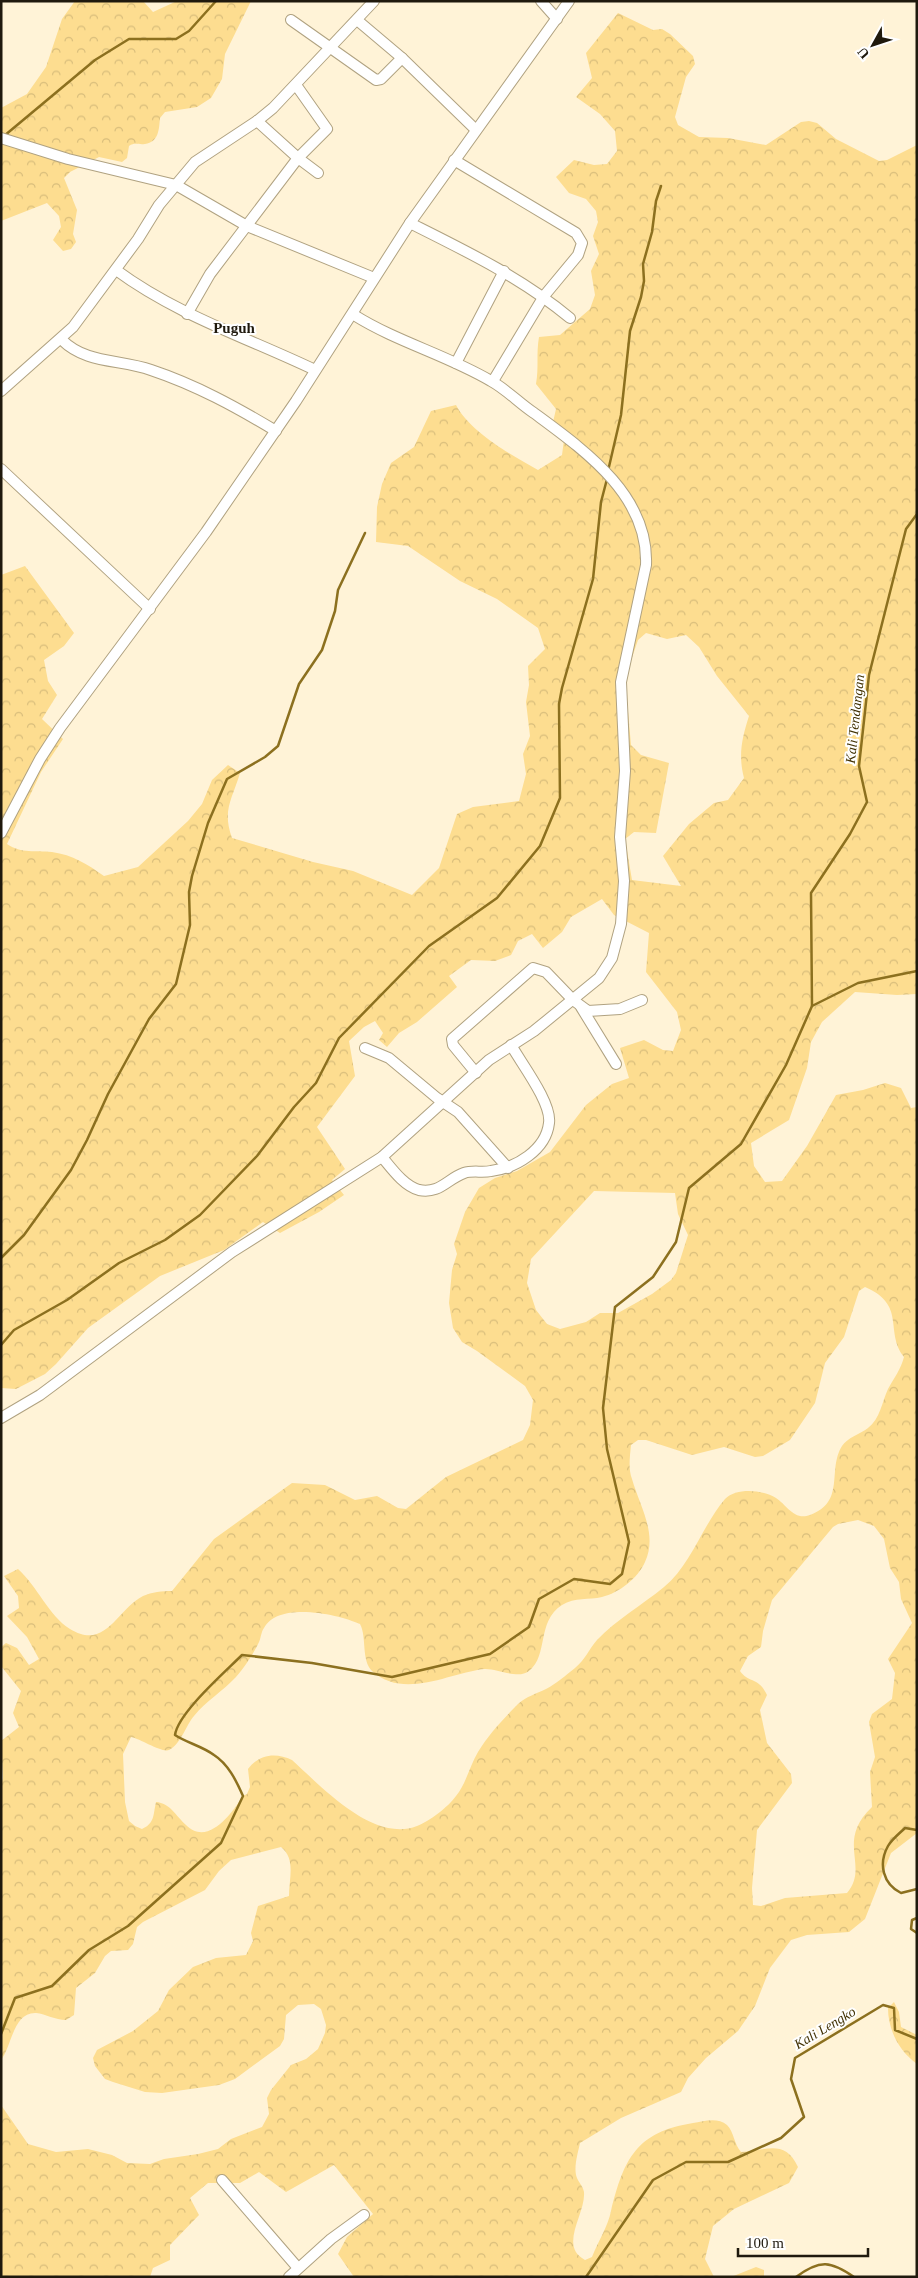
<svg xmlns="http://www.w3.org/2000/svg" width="918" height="2278" font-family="'Times New Roman',serif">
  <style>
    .forest { fill: url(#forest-crowns); fill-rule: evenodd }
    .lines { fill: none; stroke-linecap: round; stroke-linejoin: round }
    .stream { stroke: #8c701f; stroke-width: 2.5 }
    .minor-casing { stroke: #b0a281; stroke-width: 12 }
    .minor { stroke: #fff; stroke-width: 10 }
    .labels { text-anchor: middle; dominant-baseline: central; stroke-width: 4; stroke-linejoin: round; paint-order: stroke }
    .water-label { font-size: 14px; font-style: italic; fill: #423204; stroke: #fff }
    .quarter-label { font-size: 15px; font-weight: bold; fill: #1f190d; stroke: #fff }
  </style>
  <defs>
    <pattern id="forest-crowns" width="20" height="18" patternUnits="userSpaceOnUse" patternTransform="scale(1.25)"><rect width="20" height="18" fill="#fddd90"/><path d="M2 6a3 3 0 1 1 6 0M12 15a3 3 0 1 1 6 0" fill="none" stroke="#d8bd7b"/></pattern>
  </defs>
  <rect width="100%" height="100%" fill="#fff3d7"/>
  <g class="forest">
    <path d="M 75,1 L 143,1 L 153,12 L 177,1 L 251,1 L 225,54 L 222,79 L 211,98 L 197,107 L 165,112 L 160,118 C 159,129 159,142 145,144 C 138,145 135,142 129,146 L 127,158 L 122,162 L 99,157 L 70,172 L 64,178 L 77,210 L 73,234 L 76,242 L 71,249 L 63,251 L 53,240 L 61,227 L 59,216 L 47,203 L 1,221 L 1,108 L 27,94 L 46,67 L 62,19 Z"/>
    <path d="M 618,13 L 653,30 L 662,29 L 670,34 L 693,56 L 695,64 L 686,77 L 675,117 L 678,125 L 699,137 L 728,138 L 766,145 L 801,122 L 809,121 L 817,123 L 836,139 L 879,161 L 887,160 L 917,145 L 917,994 L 897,995 L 855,992 L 822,1022 L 811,1042 L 807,1068 L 789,1120 L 751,1143 L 754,1166 L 765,1182 L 782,1181 L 807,1146 L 836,1095 L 863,1090 L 885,1083 L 901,1088 L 911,1108 L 917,1107 L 917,1833 L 891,1853 L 865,1919 L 849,1932 L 807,1935 L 791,1940 L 770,1968 L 755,2006 L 738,2031 L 706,2058 L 688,2078 L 681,2092 L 621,2118 L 580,2143 C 578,2153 573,2168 577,2178 C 579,2183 583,2186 584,2192 C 586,2214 558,2246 585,2260 L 592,2257 C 598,2242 608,2226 611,2211 C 624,2159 636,2132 693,2123 C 704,2121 718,2117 727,2125 C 734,2132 734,2144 741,2152 C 765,2151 785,2138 798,2167 L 789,2183 L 734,2209 L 713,2226 L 705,2259 L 714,2277 L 354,2277 L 338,2254 L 347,2237 L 373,2214 L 334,2165 L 286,2192 L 259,2172 L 240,2183 L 208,2183 L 190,2198 L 199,2215 L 170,2245 L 170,2260 L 153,2268 L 150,2277 L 1,2277 L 1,2105 L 28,2144 L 56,2152 L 88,2149 L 112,2155 L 127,2163 L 150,2164 L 164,2159 L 198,2154 L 218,2149 L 231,2139 L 262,2127 L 269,2114 L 267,2098 L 271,2090 L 291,2065 L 306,2059 L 318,2049 L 325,2033 L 326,2025 L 321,2009 L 314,2004 L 298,2005 L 286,2015 L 284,2039 L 280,2046 L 235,2079 L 219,2085 L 162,2093 L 145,2092 L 113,2082 L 105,2079 L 95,2066 L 93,2058 L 97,2050 L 133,2031 L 158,2011 L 169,1990 L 193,1967 L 216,1958 L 246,1955 L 253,1941 L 251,1933 L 258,1906 L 289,1896 C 289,1878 296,1859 281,1847 L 231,1860 L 219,1871 L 205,1890 L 143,1922 L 137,1927 L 133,1944 L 128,1950 L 111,1951 L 105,1956 L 95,1973 L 76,1988 L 74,2015 L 66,2020 C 55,2020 46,2014 36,2013 C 13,2012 12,2046 1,2060 L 1,1785 L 3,1778 L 1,1741 L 19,1727 L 13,1713 L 21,1691 L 1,1666 L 1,1647 L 6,1643 L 17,1648 L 29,1665 L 39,1659 L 27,1637 L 7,1616 L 19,1608 L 18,1596 L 4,1576 L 18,1569 C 38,1587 48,1615 70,1629 C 106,1651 117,1609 143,1596 C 152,1592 162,1591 172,1591 L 214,1539 L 292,1483 L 325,1485 L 355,1500 L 377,1496 L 398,1508 L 406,1509 L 446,1477 L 523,1440 L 530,1425 L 533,1400 L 525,1386 L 477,1351 L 462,1342 L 453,1328 L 449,1303 L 452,1270 L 457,1254 L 454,1244 L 465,1212 L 479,1188 L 495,1178 L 517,1171 L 550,1152 L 586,1105 L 612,1084 L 629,1078 L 620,1048 L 644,1040 L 663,1050 L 673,1051 L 681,1030 L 677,1012 L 646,972 L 649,933 L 614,915 L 602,899 L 571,917 L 562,932 L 543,948 L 532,934 L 518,941 L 511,955 L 495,961 L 471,960 L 449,976 L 457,987 L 417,1022 L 399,1033 L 387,1047 L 379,1040 L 383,1033 L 375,1021 L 364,1027 L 349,1041 L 355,1076 L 317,1127 L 345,1169 L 332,1180 L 344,1195 L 319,1212 L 280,1233 L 263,1222 L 224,1250 L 160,1276 L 88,1328 L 56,1364 L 45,1374 L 16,1389 L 1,1388 L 1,575 L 25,566 L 74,633 L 64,646 L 44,660 L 48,681 L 57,695 L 42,719 L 63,739 L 41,772 L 7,844 C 22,854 35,850 52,852 C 73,855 87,864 104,876 L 138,867 L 188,821 L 202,804 L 212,780 L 228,765 L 240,773 C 232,800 222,810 232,838 L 313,862 L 353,871 L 412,895 L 439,868 L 457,814 L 473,807 L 519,801 L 526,774 L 523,754 L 530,736 L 526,702 L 529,685 L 528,666 L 545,649 L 538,628 L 497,599 L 460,581 L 408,546 L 376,542 L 377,507 L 382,484 L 391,463 L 414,447 L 431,411 L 456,405 C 470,432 511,455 538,470 L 562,455 L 564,440 L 551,431 L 556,409 L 536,384 C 539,367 536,354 539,337 L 560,335 L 590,309 L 595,295 L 591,271 L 599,254 L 593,236 L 598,222 L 596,211 L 586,199 L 569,193 L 556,177 L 574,160 L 594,165 L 607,164 L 617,151 L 615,131 L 600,114 L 576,97 L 592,78 L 586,53 ZM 646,633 L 667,639 L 686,635 L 699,647 L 717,676 L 749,716 C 742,738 738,755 744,778 L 728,800 L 714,803 L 689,824 L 663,856 L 681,886 L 632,880 L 625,839 L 634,832 L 656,833 L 669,763 L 641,755 L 631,745 L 625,678 L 638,640 ZM 594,1191 L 675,1193 L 678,1214 L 688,1235 L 676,1273 L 671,1280 L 652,1294 L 618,1313 L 600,1313 L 586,1322 L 560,1329 L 547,1324 L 536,1310 L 527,1283 L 531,1259 ZM 865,1287 C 907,1305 884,1331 904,1357 C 901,1369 894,1378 888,1389 C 882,1402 880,1419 868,1428 C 860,1434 847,1438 842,1446 C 827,1470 846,1502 810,1515 C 794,1521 787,1505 776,1498 C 763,1490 737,1487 725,1499 C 702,1526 691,1565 664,1587 C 642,1605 616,1620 597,1640 C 589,1649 585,1660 575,1668 C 566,1675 556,1684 546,1689 C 536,1694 527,1696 518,1704 C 504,1718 488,1735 478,1752 C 470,1765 466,1784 456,1796 C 448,1807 430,1821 417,1826 C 373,1843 322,1787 292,1760 C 276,1752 259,1754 248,1769 L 250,1787 L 247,1794 L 243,1796 C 232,1813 208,1847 186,1825 C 176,1816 170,1803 156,1802 C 153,1815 155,1823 142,1829 L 135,1826 L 129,1821 L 125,1802 L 123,1754 L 131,1737 C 141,1739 162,1753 169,1750 C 181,1744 186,1725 194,1716 C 206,1701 223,1691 236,1677 C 244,1668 254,1653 259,1642 C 261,1638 261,1632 264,1628 C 278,1601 338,1614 360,1624 C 367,1637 361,1660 372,1671 C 404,1700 449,1673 484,1669 C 497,1668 518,1680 529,1671 C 549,1655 536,1622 562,1605 C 575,1597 589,1600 602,1597 C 619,1593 638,1578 645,1562 C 658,1534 640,1507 632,1479 C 628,1469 630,1456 631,1445 L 638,1440 L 646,1440 L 692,1455 L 724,1447 L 755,1457 L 763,1456 L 790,1440 L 815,1403 L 825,1363 L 844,1337 L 859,1291 ZM 858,1520 L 874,1526 L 884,1539 L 890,1568 L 899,1582 L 901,1599 L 912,1623 L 888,1659 L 895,1673 L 892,1699 L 872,1714 L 869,1722 L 875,1757 L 870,1772 L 872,1807 C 835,1842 870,1866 847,1893 L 785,1898 L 761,1906 L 753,1905 L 752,1888 L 757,1830 L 792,1783 L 791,1774 L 767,1743 L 760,1710 L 767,1695 C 758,1676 749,1684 740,1671 L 748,1656 L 761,1647 L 763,1631 L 772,1600 L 833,1527 L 838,1524 Z"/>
    <path d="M 894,2002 L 899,2012 L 901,2027 L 917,2035 L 917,2064 C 899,2051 888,2030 888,2008 Z"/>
    <polygon points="756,2267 764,2270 764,2277 731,2277"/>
  </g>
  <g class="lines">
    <g class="stream">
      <polyline points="4,136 95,60 129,39 176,39 189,31 216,1"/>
      <polyline points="608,471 621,415 630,331 641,297 644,281 643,264 652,232 656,201 661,186"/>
      <polyline points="812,1006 811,893 850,834 867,802 859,766 869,675 906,529 917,514"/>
      <polyline points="1,1258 24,1235 71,1170 87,1140 108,1094 149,1019 176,984 190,925 189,892 192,876 208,823 227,779 265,757 278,746 299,684 322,650 335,611 338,590 365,533"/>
      <polyline points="1,1345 14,1330 67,1300 119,1263 165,1240 200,1215 257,1156 294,1107 316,1083 339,1038 429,946 497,898 540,846 560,798 559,704 562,688 593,579 601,502 607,479"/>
      <path d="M 917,1830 L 905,1828 C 900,1833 892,1839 888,1846 C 878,1864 883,1884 901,1893 L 917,1889"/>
      <polyline points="917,1918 912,1920 911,1929 917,1933"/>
      <path d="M 1,2034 L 15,1998 L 52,1986 L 89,1950 L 128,1926 L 221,1843 L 243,1796 C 236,1780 228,1764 214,1755 C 202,1746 187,1743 175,1735 C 178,1713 225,1672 242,1655 L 312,1663 L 392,1677 L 490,1654 L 529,1627 L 539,1599 L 574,1579 L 610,1584 L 622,1574 L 629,1542 L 607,1449 L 603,1408 L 615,1307 L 653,1277 L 676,1242 L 689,1188 L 741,1144 L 786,1065 L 812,1006 L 858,983 L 917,971"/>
      <polyline points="586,2277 653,2180 686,2162 728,2162 781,2138 804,2117 791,2079 795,2058 883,2005 894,2008 895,2030 917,2039"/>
      <path d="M 796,2277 C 820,2259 831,2261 854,2277"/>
    </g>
    <g class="minor-casing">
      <g id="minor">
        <polyline points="541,1 557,19"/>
        <polyline points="291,20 376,80 381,79 402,58"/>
        <polyline points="357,20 402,58 476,130"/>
        <polyline points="257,121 298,158 318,173"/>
        <polyline points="1,138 68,159 176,185 247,226 374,278"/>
        <polyline points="454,160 576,233 582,243 578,255 544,296 493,381"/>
        <path d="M 410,223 C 466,251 522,278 570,318"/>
        <path d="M 116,270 C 177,315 248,338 315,370"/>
        <polyline points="187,314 210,274 298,158 327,129 296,85"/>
        <path d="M 62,340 C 86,364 120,359 151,370 C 196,385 236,407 276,431"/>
        <polyline points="456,363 504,271"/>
        <polyline points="1,391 73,327 138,239 159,205 195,162 257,121 273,108 374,1"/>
        <polyline points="1,469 150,609"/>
        <polyline points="1,833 40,759 60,728 206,532 296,401 410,223 569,1"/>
        <polyline points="581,1007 616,1064"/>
        <polyline points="365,1048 389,1058 437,1098 458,1112 508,1168"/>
        <polyline points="476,1073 453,1045 452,1039 533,968 546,972 573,1000 588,1011 620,1009 642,1000"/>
        <path d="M 382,1157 C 392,1169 404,1186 419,1190 C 440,1194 447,1179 464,1173 C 473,1170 482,1173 491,1171 C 516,1168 546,1150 549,1123 C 552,1103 521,1063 511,1045"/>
        <path d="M 1,1418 L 40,1395 L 232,1252 L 382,1157 L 489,1060 L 534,1031 L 599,978 L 612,958 L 621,924 L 624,881 L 620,837 L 625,771 L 621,682 L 646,565 C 649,495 584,450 534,413 C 519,403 506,389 491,381 C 447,355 397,342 354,315"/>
        <polyline points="222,2180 298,2268"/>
        <polyline points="289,2277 331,2239 364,2215"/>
      </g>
    </g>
    <use href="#minor" class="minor"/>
  </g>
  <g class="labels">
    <g class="water-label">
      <text transform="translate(855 719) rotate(-84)">Kali Tendangan</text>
      <text transform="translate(825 2028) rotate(-31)">Kali Lengko</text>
    </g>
    <g class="quarter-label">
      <text x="234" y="328">Puguh</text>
    </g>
  </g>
  <rect width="918" height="2278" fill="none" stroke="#1f190d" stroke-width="5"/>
  <g transform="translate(873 45) rotate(230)" stroke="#ffffff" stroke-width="4" paint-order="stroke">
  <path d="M0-4L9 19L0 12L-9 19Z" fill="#1f190d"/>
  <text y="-8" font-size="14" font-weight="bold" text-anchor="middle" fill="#1f190d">U</text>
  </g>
  <path d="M738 2248v8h130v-8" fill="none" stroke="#1f190d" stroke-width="2.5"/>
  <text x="746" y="2248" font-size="15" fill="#1f190d" stroke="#ffffff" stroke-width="4" paint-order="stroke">100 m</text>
</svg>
